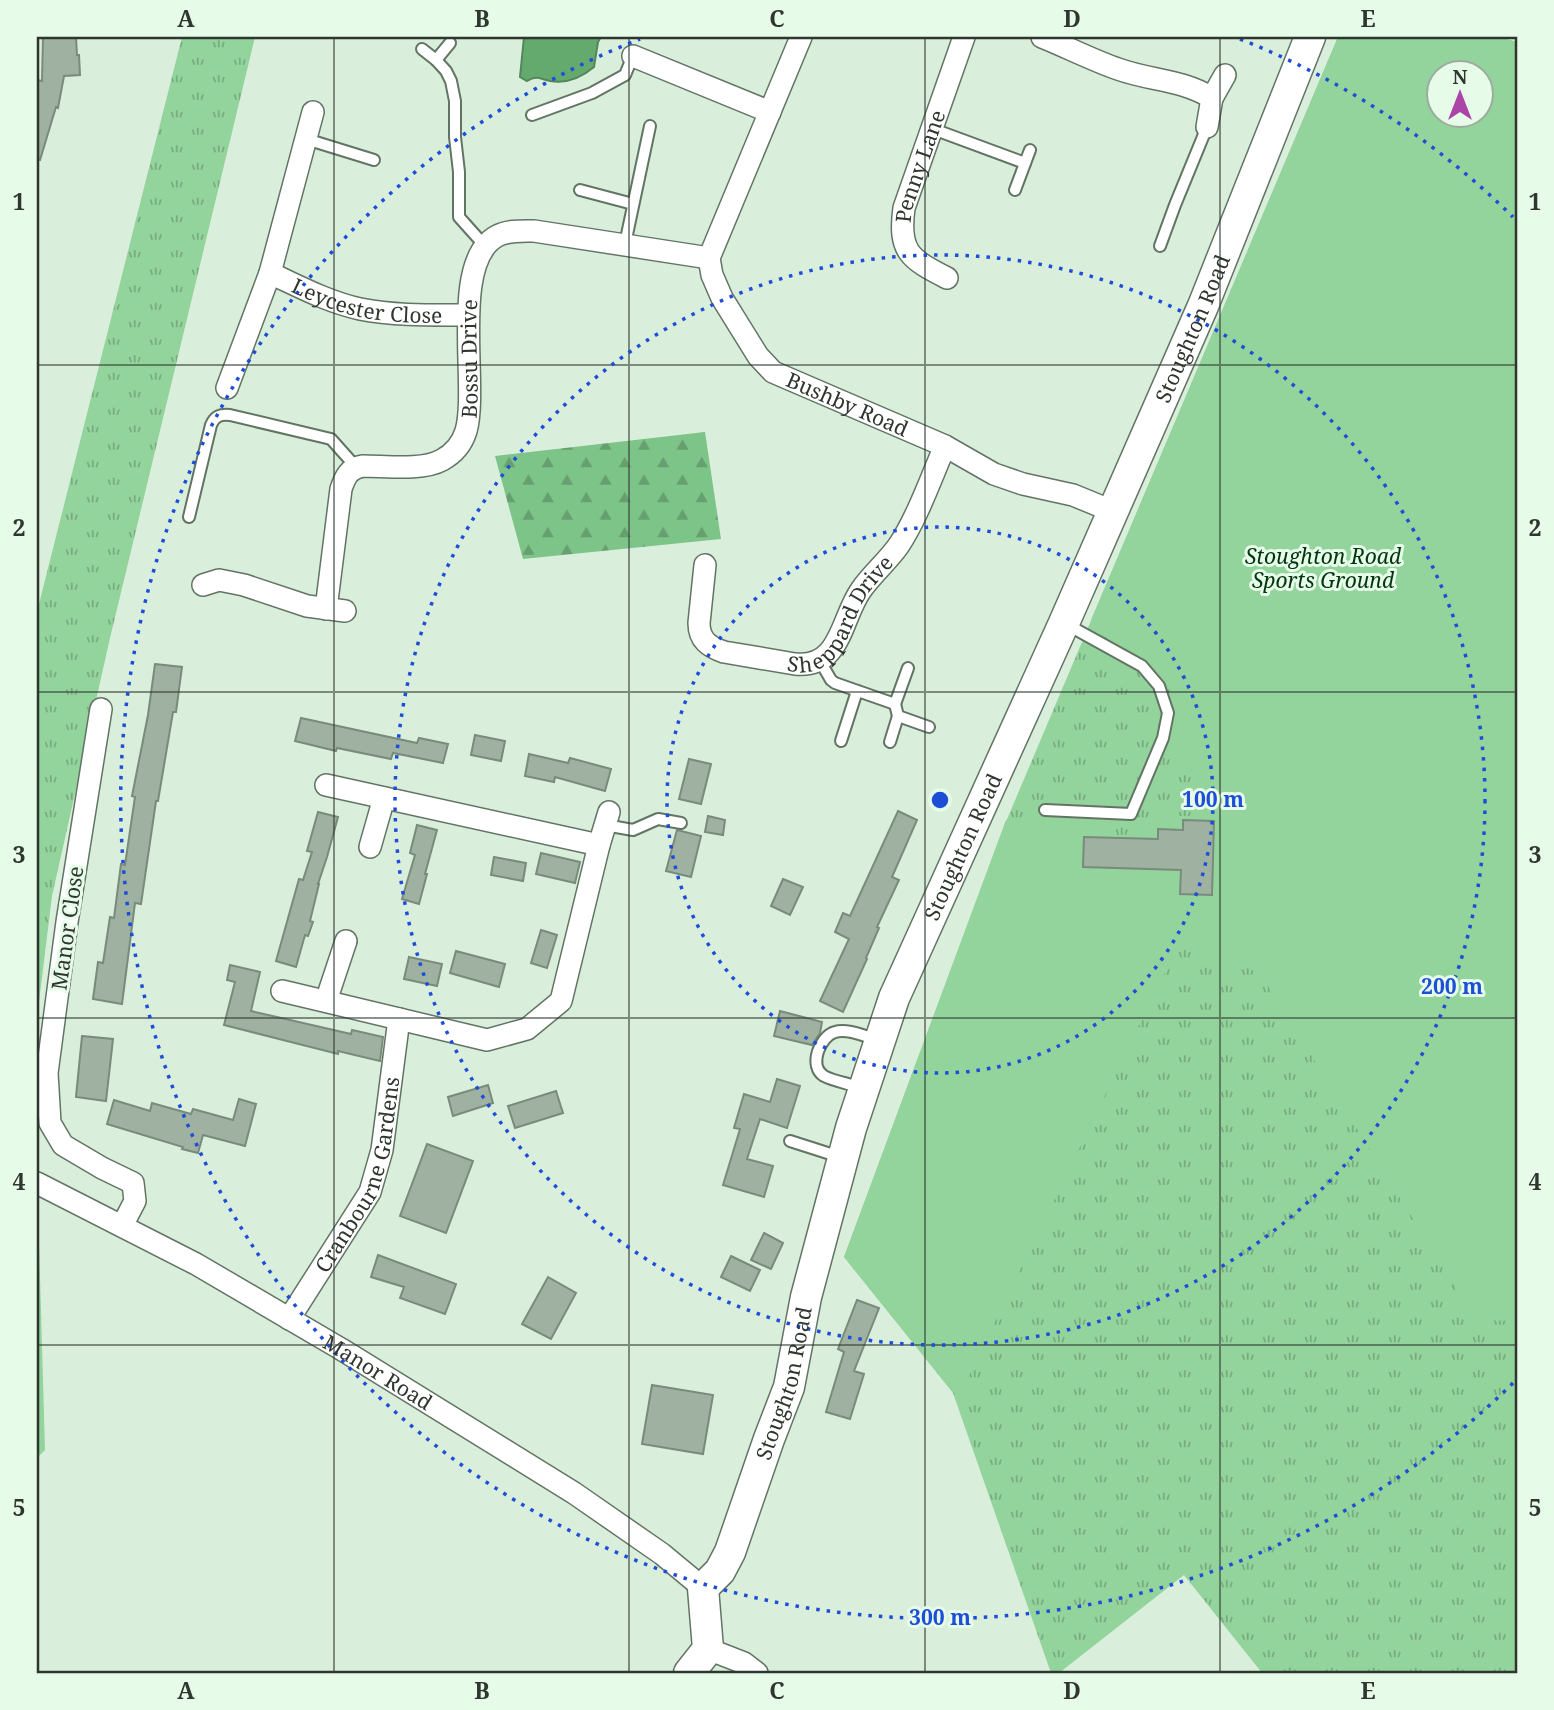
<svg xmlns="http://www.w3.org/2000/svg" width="1554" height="1710" font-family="'Noto Serif',serif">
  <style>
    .grass { fill: url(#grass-tufts); fill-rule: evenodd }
    .forest { fill: url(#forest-firs) }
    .green { fill: #93d39c; fill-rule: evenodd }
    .water { fill: #64a96e; stroke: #54865b; stroke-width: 2 }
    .building { fill: #9fb2a1; stroke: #798b7b; stroke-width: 2 }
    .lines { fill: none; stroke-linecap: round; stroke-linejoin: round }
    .service-casing { stroke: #627464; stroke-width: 14 }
    .minor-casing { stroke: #627464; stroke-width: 24 }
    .secondary-casing { stroke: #627464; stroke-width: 33 }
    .service { stroke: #fff; stroke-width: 10 }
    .minor { stroke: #fff; stroke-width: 21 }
    .secondary { stroke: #fff; stroke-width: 30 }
    .grid { fill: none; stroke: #2f362f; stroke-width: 2; stroke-opacity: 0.55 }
    .ring { fill: none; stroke: #1d4ed8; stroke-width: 3.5; stroke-dasharray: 3.5 7 }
    .labels { text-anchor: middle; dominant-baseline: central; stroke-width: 6; stroke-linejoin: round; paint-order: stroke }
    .street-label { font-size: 21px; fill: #2f362f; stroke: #e7fbe9 }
    .park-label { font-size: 21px; font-style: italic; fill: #00350f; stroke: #e7fbe9 }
    .centre { fill: #1d4ed8; stroke: #e7fbe9; stroke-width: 3.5 }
    .ring-label { font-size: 21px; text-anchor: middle; font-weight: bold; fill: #1d4ed8; stroke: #e7fbe9; stroke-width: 6; stroke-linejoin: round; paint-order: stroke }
    .neatline { fill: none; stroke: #2f362f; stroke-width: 2.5 }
    .grid-label { font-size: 23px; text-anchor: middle; font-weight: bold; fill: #2f362f }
  </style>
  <defs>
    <pattern id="grass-tufts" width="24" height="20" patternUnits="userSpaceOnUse" patternTransform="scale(1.75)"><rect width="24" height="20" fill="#93d39c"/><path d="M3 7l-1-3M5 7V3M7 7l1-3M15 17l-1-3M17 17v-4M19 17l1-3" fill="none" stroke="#78ac80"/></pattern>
    <pattern id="forest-firs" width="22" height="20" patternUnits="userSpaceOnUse" patternTransform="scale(1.75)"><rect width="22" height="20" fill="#7dc488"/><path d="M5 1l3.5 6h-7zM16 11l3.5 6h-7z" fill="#67a070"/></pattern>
  </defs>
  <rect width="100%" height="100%" fill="#daeedc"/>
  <g class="grass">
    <polygon points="182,37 255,37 110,638 52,896 37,1018 37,612"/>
    <path d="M 1338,37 L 1499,37 L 1517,42 L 1517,1673 L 1262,1673 L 1184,1575 L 1059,1673 L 1051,1673 L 953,1393 L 844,1257 L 1005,824 ZM 1438,74 L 1480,74 L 1480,116 L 1438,116 Z"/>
    <polygon points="37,1172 45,1450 37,1458"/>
  </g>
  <polygon class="forest" points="705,432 721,539 523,559 495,456"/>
  <path class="green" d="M 1338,37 L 1499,37 L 1517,42 L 1517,1321 L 1476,1320 L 1260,973 L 1179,943 L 958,1398 L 844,1257 L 1006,820 L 1018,819 L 1090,823 L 1091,836 L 1154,836 L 1155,825 L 1177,826 L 1180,816 L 1212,816 L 1213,770 L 1183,769 L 1175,765 L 1170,755 L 1177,718 L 1174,696 L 1157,669 L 1136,654 L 1099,633 L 1091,620 ZM 1438,74 L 1480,74 L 1480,116 L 1438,116 Z"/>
  <path class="water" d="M 524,37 L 601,37 L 598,42 L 594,67 C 582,77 566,84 550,81 C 540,79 537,75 527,81 L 520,77 Z"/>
  <g class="building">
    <polygon points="43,37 76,37 77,55 79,55 80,75 64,76 58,108 56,107 40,160 37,159 37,80 42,81"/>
    <polygon points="155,664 182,667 176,712 173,712 158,801 156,801 141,904 135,903 122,1004 93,999 98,962 103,963 110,917 114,918 121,864 125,865 135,797 132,796 148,715"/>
    <polygon points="301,718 417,743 419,738 448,744 443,763 393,753 391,759 337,748 336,751 295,741"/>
    <polygon points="475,735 505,741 501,761 471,755"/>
    <polygon points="529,754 568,763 570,758 611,769 605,791 555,777 554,782 525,776"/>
    <polygon points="689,759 711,764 701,804 679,799"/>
    <polygon points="898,811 917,820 892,877 899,880 877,927 879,928 866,958 867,959 843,1012 820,1001 849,939 835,932 843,913 850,916"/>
    <polygon points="318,812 338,817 327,857 318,884 319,884 310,921 313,922 308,936 305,935 296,967 276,961 299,879 303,880 312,852 307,851"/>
    <polygon points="708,816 725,820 723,835 705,832"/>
    <polygon points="1183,820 1214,821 1212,895 1180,894 1181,870 1083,867 1084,837 1158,839 1158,829 1183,830"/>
    <polygon points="417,825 437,830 425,874 427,874 419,904 402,899 415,855 410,853"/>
    <polygon points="677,830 701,836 691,877 666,871"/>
    <polygon points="541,853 580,862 575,883 536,874"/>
    <polygon points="494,857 526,863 523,881 491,875"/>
    <polygon points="783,879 803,887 790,915 771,906"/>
    <polygon points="541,930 557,935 547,968 531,963"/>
    <polygon points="456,951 505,964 499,987 450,973"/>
    <polygon points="409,957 442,964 437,986 404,979"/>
    <polygon points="230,965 260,972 251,1011 351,1034 352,1030 383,1037 380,1061 338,1051 338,1054 224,1025 235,982 227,980"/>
    <polygon points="780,1011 822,1022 820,1033 812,1045 774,1036"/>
    <polygon points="82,1036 113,1039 106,1101 76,1097"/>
    <polygon points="777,1079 800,1086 787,1128 760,1119 747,1159 773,1166 764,1197 723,1185 740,1129 734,1128 744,1094 770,1102"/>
    <polygon points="488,1085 493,1103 453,1116 448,1097"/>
    <polygon points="556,1091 563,1113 515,1128 508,1106"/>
    <polygon points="239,1099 256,1104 245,1146 203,1135 198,1153 182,1149 183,1147 107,1124 114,1100 150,1111 152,1103 191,1114 193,1109 233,1120"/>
    <polygon points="427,1144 473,1161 446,1233 400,1216"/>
    <polygon points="764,1233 783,1243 771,1269 751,1260"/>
    <polygon points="378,1255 456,1284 445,1314 400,1298 404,1287 371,1277"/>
    <polygon points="731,1256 760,1270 750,1291 721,1277"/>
    <polygon points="548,1277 576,1293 551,1339 522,1324"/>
    <polygon points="857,1300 879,1308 854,1371 864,1374 850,1419 826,1412 844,1352 838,1349"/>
    <polygon points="652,1385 713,1395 703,1454 642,1444"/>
  </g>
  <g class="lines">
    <g class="service-casing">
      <g id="service">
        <polyline points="422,49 436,60 446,71 451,81 455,101 455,137 459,172 459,217 485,246"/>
        <polyline points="436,60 450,43"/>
        <polyline points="532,115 592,93 625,75 630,63"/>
        <polyline points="933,129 1025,163"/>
        <polyline points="306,139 374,160"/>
        <polyline points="580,190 633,204"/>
        <polyline points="1015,190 1030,150"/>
        <polyline points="625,244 650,126"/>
        <polyline points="1160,246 1175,205 1207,127"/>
        <path d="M 189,517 L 211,425 C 215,416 220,414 230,415 L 331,439 L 356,467"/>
        <polyline points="820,661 831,680 835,683 895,704 908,668"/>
        <polyline points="895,704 898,716 929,727"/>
        <polyline points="841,741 857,691"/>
        <polyline points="890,742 898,716"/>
        <polyline points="1045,810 1131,814 1163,738 1168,713 1159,686 1142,666 1066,624"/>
        <polyline points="605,825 633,830 658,819 681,823"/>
        <path d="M 861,1088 C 851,1084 833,1081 824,1076 C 808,1066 820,1036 835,1032 C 848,1028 866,1037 878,1040"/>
        <polyline points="790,1141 840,1157"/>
      </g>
    </g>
    <g class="minor-casing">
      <g id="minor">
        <path id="s1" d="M 801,37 L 709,258 L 712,275 L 722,298 L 758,356 L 773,372 L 945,446 L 994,474 L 1023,484 L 1073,495 L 1112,511"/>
        <path d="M 1042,37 C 1067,47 1092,60 1118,69 C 1151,81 1181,79 1212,98"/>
        <polyline points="633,56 770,112"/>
        <polyline points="1207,127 1212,98 1225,75"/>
        <path id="s2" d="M 270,273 C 298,286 328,302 360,309 C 395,316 432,315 468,315"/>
        <path id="s3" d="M 947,278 C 910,259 898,252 904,208 L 964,37"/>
        <polyline points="227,388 270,273 313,112"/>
        <path id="s4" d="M 705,565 L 699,623 C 699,640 709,647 724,652 L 795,664 C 841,669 841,618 861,590 C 872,574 888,561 899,545 C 918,516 931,478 945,446"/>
        <polyline points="203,585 219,580 244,585 307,606 345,611"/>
        <path id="s5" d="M 326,609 L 341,489 C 345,477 349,468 363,466 C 386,466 422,471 442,460 C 453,454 462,444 466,431 C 479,386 449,262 497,236 C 508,230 522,231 534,231 L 709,258"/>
        <polyline points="101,709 67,922 47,1073 50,1123 63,1145 102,1168 133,1183 135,1201 122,1226"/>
        <polyline points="326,785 599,845"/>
        <polyline points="370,847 384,798"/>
        <polyline points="282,991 487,1040 527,1029 561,1001 599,845 609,812"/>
        <polyline points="326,1001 346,941"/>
        <path id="s6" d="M 37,1183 L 196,1264 L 341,1349 L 574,1493 L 662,1554 L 703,1588"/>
        <path id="s7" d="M 289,1319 L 370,1192 L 382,1150 L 399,1019"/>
        <polyline points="708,1649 744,1663 757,1673"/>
      </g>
    </g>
    <g class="secondary-casing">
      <g id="secondary">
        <path id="s8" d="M 689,1673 L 708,1649 L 703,1588 L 720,1571 L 730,1552 L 769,1439 L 789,1387 L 806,1297 L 851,1128 L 894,998 L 1064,623 L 1203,306 L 1310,37"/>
      </g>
    </g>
    <use href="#service" class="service"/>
    <use href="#minor" class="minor"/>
    <use href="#secondary" class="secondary"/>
  </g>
  <path class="grid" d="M 334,37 L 334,1673M 629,37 L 629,1673M 925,37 L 925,1673M 1220,37 L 1220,1673M 37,365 L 1517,365M 37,692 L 1517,692M 37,1018 L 1517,1018M 37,1345 L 1517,1345"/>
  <g class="ring">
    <circle cx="940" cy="800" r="273"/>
    <circle cx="940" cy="800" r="545"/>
    <path d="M1513 1383A818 818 0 1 1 640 39M1240 39A818 818 0 0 1 1513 217"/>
  </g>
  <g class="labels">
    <g class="street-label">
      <text stroke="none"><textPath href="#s3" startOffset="136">Penny Lane</textPath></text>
      <text stroke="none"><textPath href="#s2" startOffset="103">Leycester Close</textPath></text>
      <text stroke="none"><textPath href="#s8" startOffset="1449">Stoughton Road</textPath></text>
      <text stroke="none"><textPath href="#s5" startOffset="346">Bossu Drive</textPath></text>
      <text stroke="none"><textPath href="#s1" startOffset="453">Bushby Road</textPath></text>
      <text stroke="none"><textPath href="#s4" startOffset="243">Sheppard Drive</textPath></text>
      <text stroke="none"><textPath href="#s8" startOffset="882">Stoughton Road</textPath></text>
      <text transform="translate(67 928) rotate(-82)">Manor Close</text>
      <text stroke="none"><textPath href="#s7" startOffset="163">Cranbourne Gardens</textPath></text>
      <text stroke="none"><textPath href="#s6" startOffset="390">Manor Road</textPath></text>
      <text stroke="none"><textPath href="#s8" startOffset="315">Stoughton Road</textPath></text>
    </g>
    <g class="park-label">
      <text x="1323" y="556">Stoughton Road<tspan x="1323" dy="24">Sports Ground</tspan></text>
    </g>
  </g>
  <circle cx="940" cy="800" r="10" class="centre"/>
  <g class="ring-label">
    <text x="1213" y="807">100 m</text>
    <text x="1452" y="994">200 m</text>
    <text x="940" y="1625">300 m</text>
  </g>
  <rect width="1554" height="1710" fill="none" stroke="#e7fbe9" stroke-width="77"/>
  <g transform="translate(1460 94)"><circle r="33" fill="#e7fbe9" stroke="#9dac9f" stroke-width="2"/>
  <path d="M0-5L12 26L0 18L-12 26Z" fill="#ab45aa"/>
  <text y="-10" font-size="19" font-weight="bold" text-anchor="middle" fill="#2f362f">N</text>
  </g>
  <rect x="38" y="38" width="1478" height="1634" class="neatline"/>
  <g class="grid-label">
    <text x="186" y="27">A</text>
    <text x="482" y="27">B</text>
    <text x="777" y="27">C</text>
    <text x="1072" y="27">D</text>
    <text x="1368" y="27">E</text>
    <text x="19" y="210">1</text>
    <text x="1535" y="210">1</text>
    <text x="19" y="536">2</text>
    <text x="1535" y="536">2</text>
    <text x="19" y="863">3</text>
    <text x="1535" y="863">3</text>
    <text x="19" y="1190">4</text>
    <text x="1535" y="1190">4</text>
    <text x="19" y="1516">5</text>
    <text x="1535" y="1516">5</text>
    <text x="186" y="1699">A</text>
    <text x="482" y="1699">B</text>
    <text x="777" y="1699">C</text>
    <text x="1072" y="1699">D</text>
    <text x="1368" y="1699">E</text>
  </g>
</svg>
